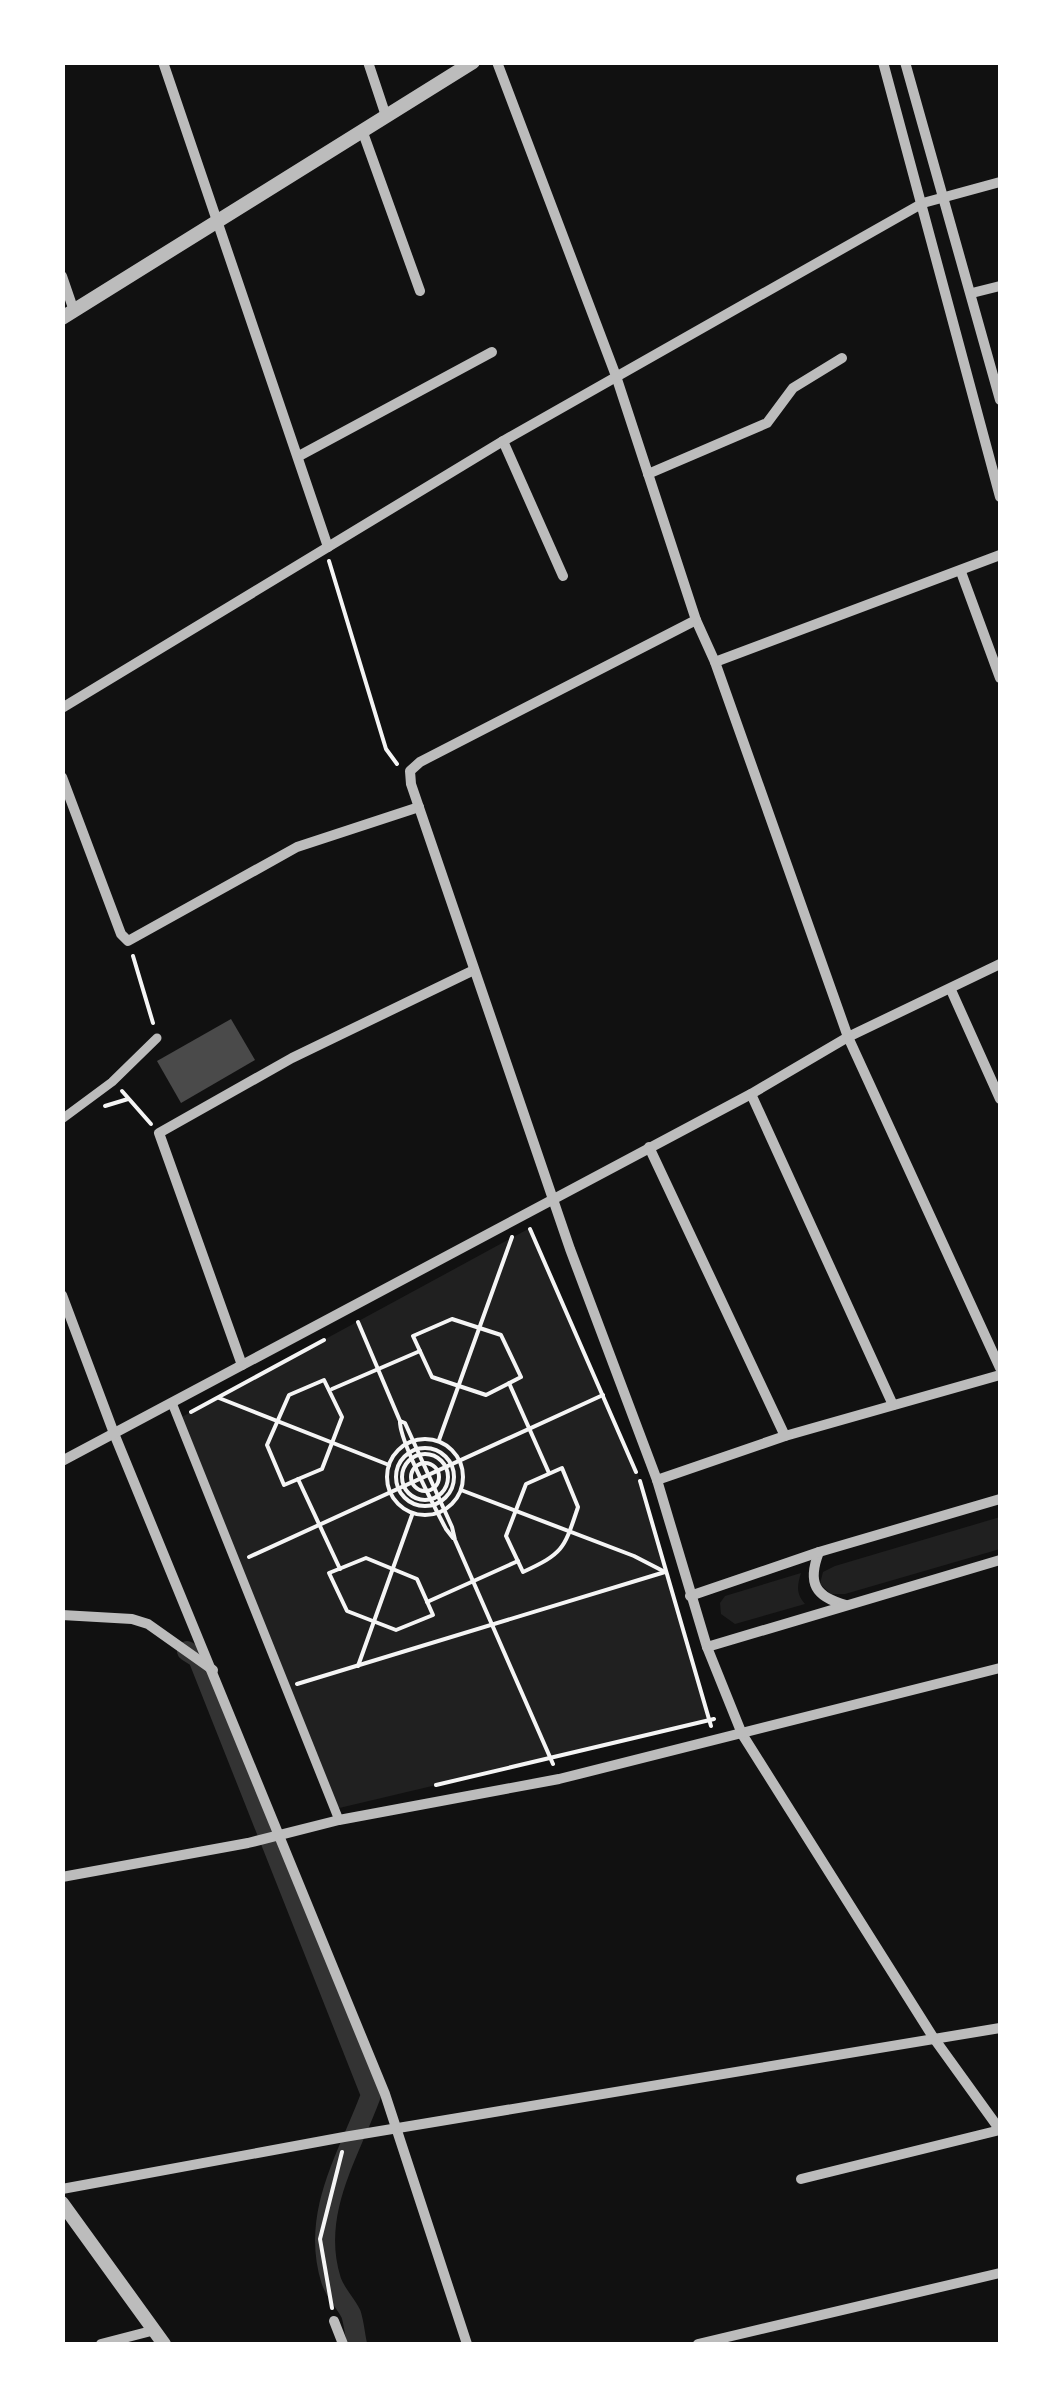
<svg xmlns="http://www.w3.org/2000/svg" width="1063" height="2407" font-family="'Work Sans',sans-serif">
  <style>
    .green { fill: #202020 }
    .lines { fill: none; stroke-linecap: round; stroke-linejoin: round }
    .canal { stroke: #333; stroke-width: 20 }
    .building { fill: #4a4a4a }
    .path { stroke: #f5f5f5; stroke-width: 4 }
    .pedestrian { stroke: #bcbcbc; stroke-width: 9 }
    .minor { stroke: #bcbcbc; stroke-width: 10 }
    .tertiary { stroke: #bcbcbc; stroke-width: 14 }
  </style>
  <rect width="100%" height="100%" fill="#111"/>
  <g class="green">
    <polygon points="530,1228 640,1480 711,1720 335,1809 178,1419"/>
    <polygon points="1000,1517 1000,1549 845,1594 831,1594 820,1584 823,1572 835,1566"/>
    <path d="M 801,1573 C 797,1586 796,1594 805,1604 L 735,1624 L 721,1614 L 720,1603 L 725,1596 Z"/>
  </g>
  <g class="lines">
    <path class="canal" d="M 187,1651 L 198,1658 L 371,2095 C 349,2155 310,2213 331,2280 C 335,2293 345,2302 351,2314 C 354,2323 355,2335 357,2344"/>
  </g>
  <polygon class="building" points="231,1019 255,1060 181,1103 157,1061"/>
  <g class="lines">
    <g class="path">
      <polyline points="329,561 386,749 397,764"/>
      <polyline points="133,956 153,1023"/>
      <polyline points="122,1091 151,1124"/>
      <polyline points="105,1106 128,1099"/>
      <polyline points="530,1229 636,1472"/>
      <polygon points="452,1319 501,1335 521,1377 486,1395 432,1377 413,1336"/>
      <polyline points="358,1322 400,1421 405,1423 452,1527 455,1540 553,1764"/>
      <polygon points="324,1380 342,1417 322,1469 284,1485 267,1445 289,1395"/>
      <polyline points="509,1383 549,1473"/>
      <polyline points="332,1389 420,1351"/>
      <polyline points="219,1398 389,1465"/>
      <polyline points="191,1412 324,1340"/>
      <path d="M 400,1421 C 399,1440 435,1508 446,1529 L 453,1538"/>
      <circle cx="425" cy="1477" r="38"/>
      <polyline points="439,1440 512,1237"/>
      <circle cx="425" cy="1477" r="29"/>
      <circle cx="425" cy="1477" r="23"/>
      <circle cx="425" cy="1477" r="14"/>
      <path d="M 562,1468 L 578,1507 C 564,1549 564,1553 523,1572 L 506,1536 L 526,1484 Z"/>
      <polyline points="298,1479 340,1569"/>
      <polyline points="640,1481 711,1726"/>
      <polyline points="461,1490 634,1556 665,1572"/>
      <polyline points="249,1557 603,1395"/>
      <polygon points="366,1558 417,1579 433,1615 396,1630 347,1611 329,1573"/>
      <polyline points="427,1602 518,1561"/>
      <polyline points="358,1666 412,1515"/>
      <polyline points="297,1684 665,1572"/>
      <polyline points="436,1785 714,1719"/>
      <polyline points="332,2308 320,2239 342,2152"/>
    </g>
    <g class="pedestrian">
      <polyline points="62,1119 112,1082 157,1038"/>
      <polyline points="172,1403 339,1820"/>
    </g>
    <g class="minor">
      <polyline points="163,62 328,547"/>
      <polyline points="368,62 386,116"/>
      <polyline points="497,62 616,376 696,620 715,662 848,1037 1000,1368"/>
      <polyline points="883,62 1000,497"/>
      <polyline points="905,62 1000,400"/>
      <polyline points="362,130 420,291"/>
      <polyline points="62,276 74,311"/>
      <polyline points="972,293 1000,286"/>
      <polyline points="503,441 563,576"/>
      <polyline points="299,456 492,352"/>
      <polyline points="648,474 767,423 793,388 842,358"/>
      <polyline points="961,572 1000,678"/>
      <polyline points="696,620 420,762 410,771 411,784 570,1249 657,1480 707,1647 742,1734 933,2037 1000,2130"/>
      <polyline points="715,662 1000,555"/>
      <polyline points="62,708 503,441 923,203 1000,182"/>
      <polyline points="62,777 121,934 128,941 297,847 419,807"/>
      <polyline points="951,990 1000,1099"/>
      <polyline points="751,1094 893,1405"/>
      <polyline points="649,1147 785,1436"/>
      <polyline points="62,1295 115,1436 385,2094 467,2344"/>
      <polyline points="242,1365 159,1133 292,1058 474,970"/>
      <polyline points="62,1461 751,1094 848,1037 1000,964"/>
      <polyline points="657,1480 785,1436 1000,1375"/>
      <path d="M 819,1552 C 807,1583 815,1597 846,1605"/>
      <polyline points="690,1596 819,1552 1000,1499"/>
      <polyline points="62,1615 132,1619 148,1624 213,1670"/>
      <polyline points="707,1647 1000,1560"/>
      <polyline points="62,1877 248,1843 339,1820 559,1779 1000,1668"/>
      <polyline points="801,2179 1000,2130"/>
      <polyline points="62,2189 344,2137 1000,2028"/>
      <polyline points="334,2321 343,2344"/>
      <polyline points="101,2344 155,2330"/>
      <polyline points="698,2344 1000,2273"/>
    </g>
    <g class="tertiary">
      <polyline points="62,318 473,62"/>
      <polyline points="62,2203 164,2344"/>
    </g>
  </g>
  <rect width="1063" height="2407" fill="none" stroke="#ffffff" stroke-width="130"/>
</svg>
